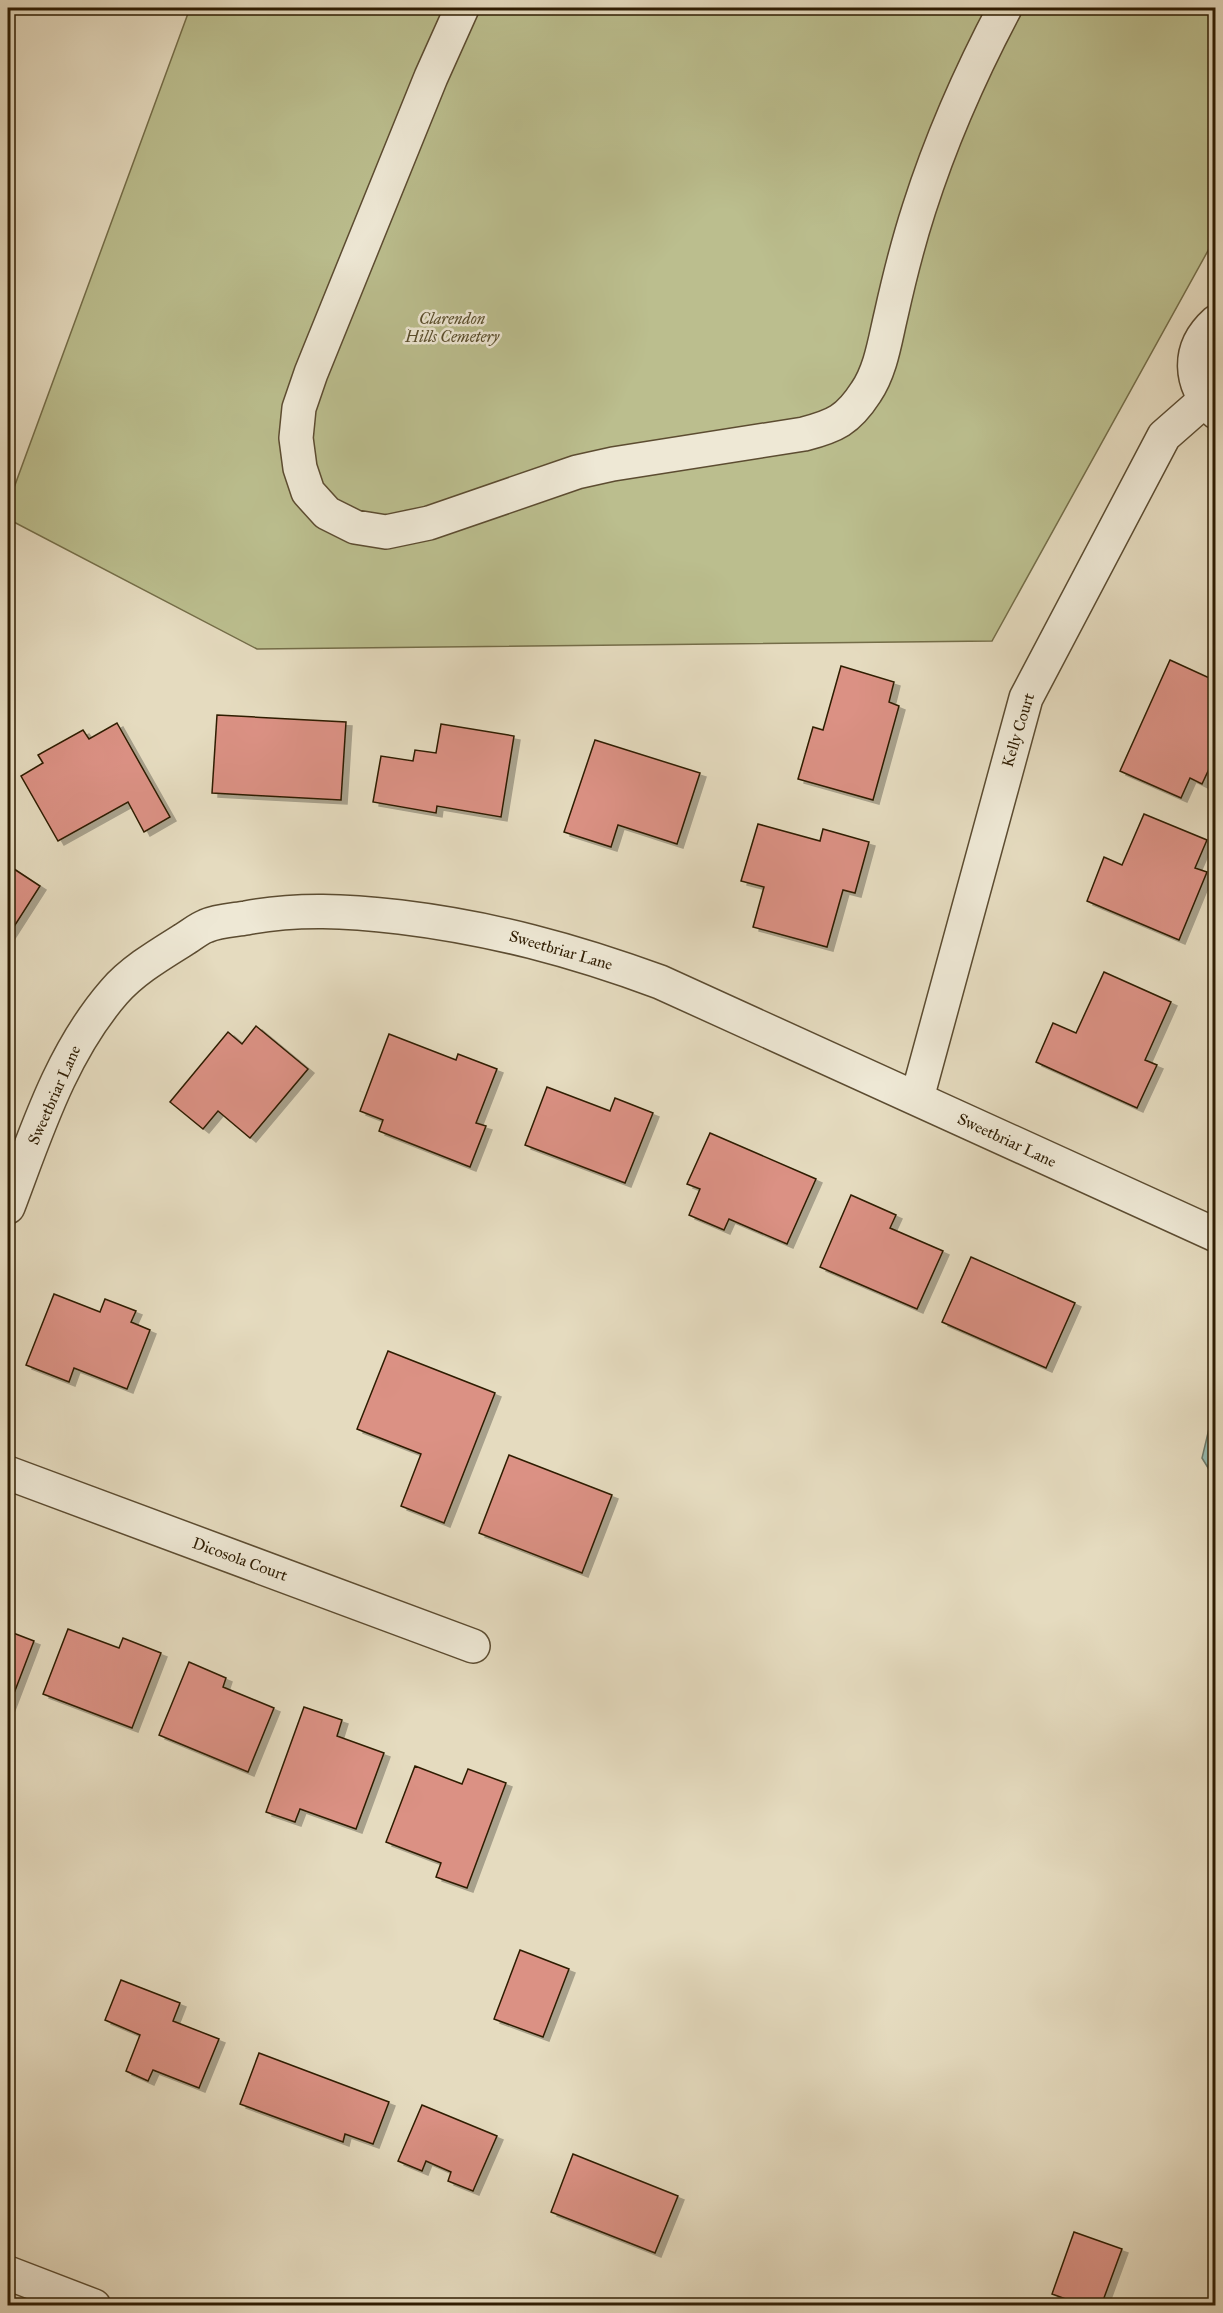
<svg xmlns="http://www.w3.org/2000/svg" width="1223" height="2313" font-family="'IM FELL Great Primer',serif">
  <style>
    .green { fill: #bbbe8e; stroke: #746d48; stroke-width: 1.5 }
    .water { fill: #96bbb1; stroke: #6c7b6b; stroke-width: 1.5 }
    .building { fill: #db9184; stroke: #2e1c02; stroke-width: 1.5; filter: url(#shadow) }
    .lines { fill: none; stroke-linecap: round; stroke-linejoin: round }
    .minor-casing { stroke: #5c4c31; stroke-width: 36 }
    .minor { stroke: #eee8d5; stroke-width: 33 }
    .labels { text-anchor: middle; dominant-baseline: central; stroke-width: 5; stroke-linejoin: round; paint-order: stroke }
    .park-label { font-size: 16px; font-style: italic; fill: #584d2c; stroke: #eee8d5 }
    .street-label { font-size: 16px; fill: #2e1c02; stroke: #eee8d5 }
  </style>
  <defs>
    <filter id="shadow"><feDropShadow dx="6" dy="4" stdDeviation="0" flood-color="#0004"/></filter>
  </defs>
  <rect width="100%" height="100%" fill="#e5dbbf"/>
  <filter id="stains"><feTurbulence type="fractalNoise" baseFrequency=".00333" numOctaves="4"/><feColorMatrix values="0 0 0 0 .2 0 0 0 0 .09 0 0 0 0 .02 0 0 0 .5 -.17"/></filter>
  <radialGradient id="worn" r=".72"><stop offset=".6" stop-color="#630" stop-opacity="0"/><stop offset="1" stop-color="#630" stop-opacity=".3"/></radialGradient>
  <polygon class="green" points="190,8 1215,8 1215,238 992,641 257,649 8,519 8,504"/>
  <polygon class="water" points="1215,1410 1215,1479 1202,1458 1213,1412"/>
  <g class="building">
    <polygon points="1170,660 1216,681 1216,754 1202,784 1190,778 1181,798 1120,771"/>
    <polygon points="841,666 894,682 889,702 899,706 873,800 798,779 813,727 823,730"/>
    <polygon points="217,715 346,722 341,800 212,793"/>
    <polygon points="117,723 170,817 144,832 128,802 58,841 21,776 43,763 38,755 83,730 89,739"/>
    <polygon points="441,724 514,736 501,817 437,806 436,813 373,802 381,756 413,761 415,750 436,753"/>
    <polygon points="595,740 700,773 677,844 618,825 611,847 564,832"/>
    <polygon points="1144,814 1207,840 1195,868 1207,872 1179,940 1087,901 1104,857 1122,865"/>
    <polygon points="758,824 820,841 823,829 869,842 855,893 843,890 827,947 753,927 764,887 741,881"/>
    <polygon points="8,865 40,886 8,936"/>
    <polygon points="1104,972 1171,1002 1145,1060 1157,1065 1137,1108 1036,1062 1053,1023 1076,1033"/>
    <polygon points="256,1026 308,1069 250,1138 218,1111 203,1129 170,1102 228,1032 242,1044"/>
    <polygon points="389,1034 456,1060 458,1054 497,1069 476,1123 486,1126 470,1167 379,1131 383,1120 360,1111"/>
    <polygon points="547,1087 610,1111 615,1098 653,1113 625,1183 525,1145"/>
    <polygon points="710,1133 816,1179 787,1244 729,1219 724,1230 689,1215 700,1189 687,1184"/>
    <polygon points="851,1195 896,1215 890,1228 943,1251 917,1309 820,1267"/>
    <polygon points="971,1257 1075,1303 1046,1368 942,1322"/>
    <polygon points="54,1294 100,1312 105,1299 136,1311 131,1322 150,1330 127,1389 74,1368 69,1382 26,1365"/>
    <polygon points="388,1351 495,1393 444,1523 401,1506 421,1454 357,1429"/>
    <polygon points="509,1455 612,1495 582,1573 479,1533"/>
    <polygon points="68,1629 119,1648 123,1638 161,1653 132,1728 43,1694"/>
    <polygon points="8,1631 34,1641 8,1709"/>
    <polygon points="189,1662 226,1678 223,1687 274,1708 248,1772 159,1735"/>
    <polygon points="304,1707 342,1720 337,1736 384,1753 356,1829 300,1809 295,1822 266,1812"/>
    <polygon points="415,1766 462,1784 468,1769 506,1783 467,1888 436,1877 441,1863 386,1842"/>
    <polygon points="520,1950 569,1969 543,2037 494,2019"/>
    <polygon points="121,1980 180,2003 173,2021 219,2039 199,2088 153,2070 148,2081 126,2071 140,2035 105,2020"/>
    <polygon points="259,2053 389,2102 373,2144 345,2134 343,2142 240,2104"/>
    <polygon points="422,2105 497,2136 473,2191 448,2181 451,2172 426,2161 422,2171 398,2161"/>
    <polygon points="573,2154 678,2196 655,2253 551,2212"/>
    <polygon points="1074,2232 1122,2249 1101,2306 1085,2306 1052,2294"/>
  </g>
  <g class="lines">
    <g class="minor-casing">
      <g id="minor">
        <path d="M 462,8 L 431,77 L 311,373 L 299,408 L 296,438 L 300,468 L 308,492 L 327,513 L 355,527 L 386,532 L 429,523 L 577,472 L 613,464 L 804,434 C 835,426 848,420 866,392 C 881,370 885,340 891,315 C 899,279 908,243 919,209 C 941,140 971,72 1005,8"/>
        <path d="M 1216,322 C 1186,349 1189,384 1216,412"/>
        <polyline points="917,1098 1026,698 1164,436 1205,400"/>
        <path d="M 8,1207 C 36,1133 61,1053 114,992 C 132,971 159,955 183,940 C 190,936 198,929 206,926 C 217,921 234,920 246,918 C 298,908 348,911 400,917 C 491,928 573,950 660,982 L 1216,1235"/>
        <polyline points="8,1473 473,1646"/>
        <polyline points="8,2273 94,2306"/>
      </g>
    </g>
    <use href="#minor" class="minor"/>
  </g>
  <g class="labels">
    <g class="park-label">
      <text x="452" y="318">Clarendon<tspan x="452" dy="18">Hills Cemetery</tspan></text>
    </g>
    <g class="street-label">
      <text transform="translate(1018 730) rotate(-73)">Kelly Court</text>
      <text transform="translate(561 950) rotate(16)">Sweetbriar Lane</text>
      <text transform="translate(54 1095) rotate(-66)">Sweetbriar Lane</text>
      <text transform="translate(1007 1140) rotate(25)">Sweetbriar Lane</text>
      <text transform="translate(240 1559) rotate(20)">Dicosola Court</text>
    </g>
  </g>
  <rect width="1223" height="2313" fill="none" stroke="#e5dbbf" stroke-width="30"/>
  <rect x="9" y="9" width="1205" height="2295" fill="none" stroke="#2e1c02" stroke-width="3"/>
  <rect x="15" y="15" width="1193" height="2283" fill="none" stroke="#2e1c02" stroke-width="1.5"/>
  <rect width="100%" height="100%" filter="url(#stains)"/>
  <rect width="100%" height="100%" fill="url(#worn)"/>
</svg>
